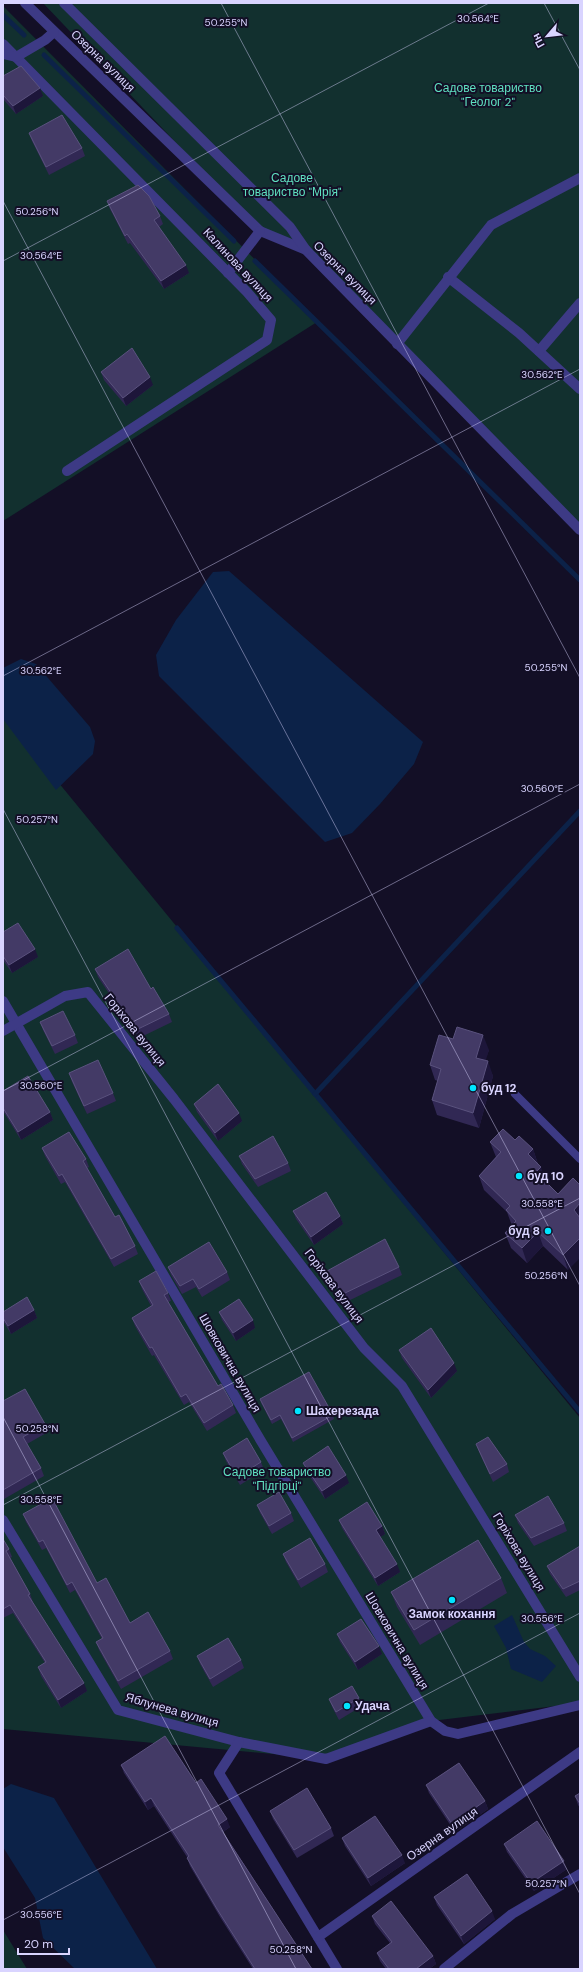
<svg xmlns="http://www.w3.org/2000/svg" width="583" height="1972" font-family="'DM Sans',sans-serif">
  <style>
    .green { fill: #12302f }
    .water { fill: #0c2248 }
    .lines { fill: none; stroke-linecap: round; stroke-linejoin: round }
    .stream { stroke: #0c2248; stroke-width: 5 }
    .service { stroke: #3d3a85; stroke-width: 8 }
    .minor { stroke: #3d3a85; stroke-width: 10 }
    .wall { fill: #312854 }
    .shaded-wall { fill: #1d163a }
    .building { fill: #433a66; stroke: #5a527e }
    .ticks { fill: none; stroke: #d9d4ff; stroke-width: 1; stroke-opacity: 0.45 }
    .poi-dot { fill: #00e5ff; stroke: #130f26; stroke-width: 1.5 }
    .labels { text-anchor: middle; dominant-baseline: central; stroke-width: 4; stroke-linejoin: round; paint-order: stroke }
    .street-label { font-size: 12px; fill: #d9d4ff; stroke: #130f26 }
    .park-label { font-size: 12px; fill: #5fe0c0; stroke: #130f26 }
    .poi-label { font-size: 12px; font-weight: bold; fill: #d9d4ff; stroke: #130f26; text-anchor: start }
    .ticks-label { font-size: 10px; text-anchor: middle; fill: #d9d4ff; stroke: #130f26; stroke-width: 4; stroke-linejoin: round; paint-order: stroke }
  </style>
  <rect width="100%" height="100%" fill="#130f26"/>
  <g class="green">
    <polygon points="43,3 580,3 580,530 306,250 260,231"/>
    <polygon points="3,6 317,322 3,521"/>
    <polygon points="3,715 580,1418 580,1703 431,1721 326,1759 3,1729"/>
    <polygon points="3,1930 27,1969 3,1969"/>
  </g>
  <g class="water">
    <polygon points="229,571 423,742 414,764 380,804 352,833 325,842 159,676 156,655 176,620 213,572"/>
    <polygon points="21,659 36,664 90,727 95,741 93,754 56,790 3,719 3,668"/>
    <polygon points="512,1615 524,1642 530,1649 545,1656 556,1666 542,1682 511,1669 506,1648 494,1626"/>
    <polygon points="11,1784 54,1798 157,1969 75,1969 43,1938 35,1898 3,1847 3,1789"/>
  </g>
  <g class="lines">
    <g class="stream">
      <polyline points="3,15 24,35"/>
      <polyline points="44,55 234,241"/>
      <polyline points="255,261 580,580"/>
      <polyline points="177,928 580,1412"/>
      <polyline points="315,1094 580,811"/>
    </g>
    <polyline class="service" points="515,1094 580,1159"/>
    <g class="minor">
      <polyline points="25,3 260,231 306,250 580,530"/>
      <polyline points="64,3 290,227 306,250"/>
      <polyline points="3,44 247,292 271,320 267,340 67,471"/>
      <polyline points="3,54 16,57 45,40 54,32"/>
      <polyline points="228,273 260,231"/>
      <polyline points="448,277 519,333 580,389"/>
      <polyline points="397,344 491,225 580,178"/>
      <polyline points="539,351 580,303"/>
      <polyline points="3,1001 261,1441 431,1721 445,1731 458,1734 580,1705"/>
      <polyline points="3,1031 65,996 88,992 174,1099 364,1348 402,1386 580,1677"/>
      <polyline points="3,1520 118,1710 239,1742 326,1759 431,1721"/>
      <polyline points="239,1742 219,1773 337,1969"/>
      <polyline points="318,1937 580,1752"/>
      <polyline points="444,1969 512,1914 580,1874"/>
    </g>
  </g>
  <g class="wall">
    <polygon points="3,76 43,96 16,114 3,99"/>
    <polygon points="29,133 82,148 85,156 49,175 32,141"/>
    <polygon points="107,201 160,216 163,224 159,227 189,273 164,289 130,243 128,244 110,209"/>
    <polygon points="101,372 153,385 126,406 104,380"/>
    <polygon points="3,932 38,957 12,973 3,960"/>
    <polygon points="95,969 151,989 169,1014 172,1022 139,1038 98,977"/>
    <polygon points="40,1022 75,1035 78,1043 55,1054 43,1030"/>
    <polygon points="489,1050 485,1060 493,1076 479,1128 437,1115 432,1100 438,1081 435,1080 430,1065"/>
    <polygon points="69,1073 113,1093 116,1101 87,1114 72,1082"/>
    <polygon points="3,1091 50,1112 53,1120 21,1140 3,1111"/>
    <polygon points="194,1104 242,1121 218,1141 197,1112"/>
    <polygon points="515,1140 533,1149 538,1164 568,1270 543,1246 527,1263 511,1248 505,1233 512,1226 507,1212 484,1190 479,1176 496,1157 490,1142"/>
    <polygon points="42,1148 86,1159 89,1167 87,1168 115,1217 135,1246 138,1254 114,1267 65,1182 61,1184 45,1156"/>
    <polygon points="239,1156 288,1163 291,1171 258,1187 242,1164"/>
    <polygon points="293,1211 340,1216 343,1224 314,1245 296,1219"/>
    <polygon points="168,1267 227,1272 230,1280 202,1297 196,1287 182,1294 171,1275"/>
    <polygon points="399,1267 402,1275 346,1302 330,1279 327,1271"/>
    <polygon points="139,1281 168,1293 171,1301 168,1302 218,1386 233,1405 236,1413 207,1431 189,1402 184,1405 154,1355 152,1356 135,1326 132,1318 151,1306 142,1289"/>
    <polygon points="34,1310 37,1318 11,1334 3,1321 3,1312"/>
    <polygon points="219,1312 255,1328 236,1341 222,1320"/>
    <polygon points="399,1350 457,1371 431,1398 402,1358"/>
    <polygon points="260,1399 333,1415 334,1419 293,1442 281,1419 272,1424 261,1403"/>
    <polygon points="3,1401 45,1424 48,1432 27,1444 41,1468 44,1476 4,1499 3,1498"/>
    <polygon points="476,1444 507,1464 509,1472 493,1482 479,1452"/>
    <polygon points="223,1453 261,1462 264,1470 240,1485 226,1461"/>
    <polygon points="303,1463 349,1483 325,1499 306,1471"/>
    <polygon points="257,1505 291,1513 294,1521 272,1534 260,1513"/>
    <polygon points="23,1514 97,1583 130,1623 170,1651 173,1659 121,1689 99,1650 96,1642 102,1639 75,1590 70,1593 46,1548 42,1550 26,1522"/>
    <polygon points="515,1515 564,1523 567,1531 534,1546 518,1523"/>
    <polygon points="339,1520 382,1526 385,1534 380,1537 400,1572 378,1586 342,1528"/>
    <polygon points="3,1539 9,1549 12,1557 10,1558 30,1594 33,1602 32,1602 87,1691 61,1708 41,1676 38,1667 45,1663 13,1613 3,1618"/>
    <polygon points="580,1546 580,1590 566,1597 550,1574 547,1566"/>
    <polygon points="283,1554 325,1564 328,1572 301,1588 286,1562"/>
    <polygon points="501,1578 507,1593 420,1645 397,1607 391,1592"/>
    <polygon points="337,1634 382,1654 358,1670 340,1642"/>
    <polygon points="197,1656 241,1660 244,1668 213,1687 200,1664"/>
    <polygon points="359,1698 362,1706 339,1720 332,1707 329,1699"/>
    <polygon points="121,1765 196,1783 230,1827 223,1832 312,1969 253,1969 220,1917 190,1866 187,1857 154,1806 148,1810 124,1773"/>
    <polygon points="426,1785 485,1801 488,1809 455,1832 429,1793"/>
    <polygon points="580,1793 580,1808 578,1805 575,1796"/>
    <polygon points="270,1811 331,1828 334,1836 297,1858 273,1819"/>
    <polygon points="342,1838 405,1863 371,1886 345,1846"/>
    <polygon points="504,1844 567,1869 534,1891 507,1852"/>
    <polygon points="434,1897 495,1919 464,1944 437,1905"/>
    <polygon points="372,1916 433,1956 436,1964 429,1969 386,1969 380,1961 377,1953 390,1943 375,1924"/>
  </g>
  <g class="shaded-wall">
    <polygon points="40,88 43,96 16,114 13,106"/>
    <polygon points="186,265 189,273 164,289 161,281"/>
    <polygon points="150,377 153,385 126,406 123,398"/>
    <polygon points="35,949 38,957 12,973 9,965"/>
    <polygon points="483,1035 489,1050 482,1073 476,1058"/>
    <polygon points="488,1061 493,1076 479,1128 473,1113"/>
    <polygon points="50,1112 53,1120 21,1140 18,1132"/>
    <polygon points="239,1113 242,1121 218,1141 215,1133"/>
    <polygon points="533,1149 538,1164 533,1169 528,1154"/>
    <polygon points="541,1167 546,1182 536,1172"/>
    <polygon points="580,1203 580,1224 574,1210"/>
    <polygon points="340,1216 343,1224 314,1245 311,1237"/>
    <polygon points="538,1232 543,1246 527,1263 522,1248"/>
    <polygon points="580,1238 580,1258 568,1270 563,1255"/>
    <polygon points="34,1310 37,1318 11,1334 8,1326"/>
    <polygon points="253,1320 255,1328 236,1341 233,1333"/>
    <polygon points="454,1363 457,1371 431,1398 428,1390"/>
    <polygon points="346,1475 349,1483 325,1499 322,1491"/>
    <polygon points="382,1526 385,1534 379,1538 376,1530"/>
    <polygon points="397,1564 400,1572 378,1586 375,1578"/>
    <polygon points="379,1646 382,1654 358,1670 355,1662"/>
    <polygon points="84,1683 87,1691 61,1708 58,1700"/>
    <polygon points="151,1798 154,1806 148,1810 145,1802"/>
    <polygon points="485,1801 488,1809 455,1832 452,1824"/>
    <polygon points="227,1819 230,1827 221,1833 218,1825"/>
    <polygon points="402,1855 405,1863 371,1886 368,1878"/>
    <polygon points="564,1861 567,1869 534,1891 531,1883"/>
    <polygon points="492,1911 495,1919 464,1944 461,1936"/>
    <polygon points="433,1956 436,1964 429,1969 416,1969"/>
  </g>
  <g class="building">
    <polygon points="21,66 40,88 13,106 3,95 3,76"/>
    <polygon points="62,115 82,148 46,167 29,133"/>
    <polygon points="138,185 149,196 160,216 154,220 186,265 161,281 127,234 125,236 107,201"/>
    <polygon points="132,348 150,377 123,398 101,372"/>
    <polygon points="18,923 35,949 9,965 3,956 3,932"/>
    <polygon points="128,949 151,989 153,987 169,1014 136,1030 95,969"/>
    <polygon points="63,1011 75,1035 52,1046 40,1022"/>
    <polygon points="457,1027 483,1035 476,1058 488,1061 473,1113 432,1100 441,1069 430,1065 439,1035 453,1039"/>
    <polygon points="98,1060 113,1093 84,1106 69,1073"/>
    <polygon points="28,1076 50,1112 18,1132 3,1108 3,1091"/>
    <polygon points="218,1084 239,1113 215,1133 194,1104"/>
    <polygon points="503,1129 515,1140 519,1136 533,1149 528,1154 541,1167 536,1172 558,1194 573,1178 580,1185 580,1203 574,1210 580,1218 580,1238 563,1255 538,1232 522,1248 505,1233 516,1221 506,1210 510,1206 479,1176 501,1152 490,1142"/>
    <polygon points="69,1132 86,1159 83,1161 115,1217 119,1215 135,1246 111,1259 62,1174 59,1176 42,1148"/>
    <polygon points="273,1136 288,1163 255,1179 239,1156"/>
    <polygon points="326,1192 340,1216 311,1237 293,1211"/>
    <polygon points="385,1239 399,1267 343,1294 327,1271"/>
    <polygon points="209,1242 227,1272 199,1289 193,1279 180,1286 168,1267"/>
    <polygon points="156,1271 168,1293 164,1295 218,1386 221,1384 233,1405 204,1423 186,1394 181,1397 152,1347 150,1348 132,1318 153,1305 139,1281"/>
    <polygon points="27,1297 34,1310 8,1326 3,1318 3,1312"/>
    <polygon points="239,1299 253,1320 233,1333 219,1312"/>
    <polygon points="431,1328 454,1363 428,1390 399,1350"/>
    <polygon points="309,1372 333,1415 292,1438 280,1415 271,1420 260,1399"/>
    <polygon points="25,1389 45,1424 23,1437 41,1468 3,1490 3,1401"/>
    <polygon points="488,1437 507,1464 490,1474 476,1444"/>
    <polygon points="247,1438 261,1462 237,1477 223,1453"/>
    <polygon points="328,1446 346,1475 322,1491 303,1463"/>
    <polygon points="279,1492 291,1513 269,1526 257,1505"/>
    <polygon points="548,1496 564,1523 531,1538 515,1515"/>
    <polygon points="52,1498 97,1583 106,1578 130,1623 148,1612 170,1651 118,1681 96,1642 103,1638 72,1582 67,1585 43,1540 39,1542 23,1514"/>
    <polygon points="367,1502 382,1526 376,1530 397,1564 375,1578 339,1520"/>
    <polygon points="310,1538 325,1564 298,1580 283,1554"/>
    <polygon points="3,1539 9,1549 6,1551 30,1594 28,1595 84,1683 58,1700 38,1667 46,1662 10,1605 3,1609"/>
    <polygon points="478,1540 501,1578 414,1630 391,1592"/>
    <polygon points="580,1546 580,1581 563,1589 547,1566"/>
    <polygon points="361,1619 379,1646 355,1662 337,1634"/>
    <polygon points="228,1638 241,1660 210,1679 197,1656"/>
    <polygon points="352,1686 359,1698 336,1712 329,1699"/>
    <polygon points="165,1736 196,1783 201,1779 227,1819 218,1825 312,1969 255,1969 217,1909 187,1858 189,1856 151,1798 145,1802 121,1765"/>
    <polygon points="459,1763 485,1801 452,1824 426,1785"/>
    <polygon points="307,1788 331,1828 294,1850 270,1811"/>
    <polygon points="580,1793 580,1804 575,1796"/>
    <polygon points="375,1816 402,1855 368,1878 342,1838"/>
    <polygon points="537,1821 564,1861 531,1883 504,1844"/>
    <polygon points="467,1874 492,1911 461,1936 434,1897"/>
    <polygon points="391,1901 433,1956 416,1969 389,1969 377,1953 392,1942 372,1916"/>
  </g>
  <path class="ticks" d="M 221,3 L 580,678M 544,3 L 580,70M 3,201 L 580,1286M 3,261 L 489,3M 3,676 L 580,369M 3,809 L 580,1894M 3,1091 L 580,784M 3,1417 L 296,1969M 3,1505 L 580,1198M 3,1920 L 580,1613"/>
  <g class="poi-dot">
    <circle cx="473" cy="1088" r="4"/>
    <circle cx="519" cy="1176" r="4"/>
    <circle cx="548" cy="1231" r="4"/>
    <circle cx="298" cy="1411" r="4"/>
    <circle cx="452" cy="1600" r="4"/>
    <circle cx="347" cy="1706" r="4"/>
  </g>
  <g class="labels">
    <g class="street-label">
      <text transform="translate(103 61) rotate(44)">Озерна вулиця</text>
      <text transform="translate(238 265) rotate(47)">Калинова вулиця</text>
      <text transform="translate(345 273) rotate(45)">Озерна вулиця</text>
      <text transform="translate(135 1030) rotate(51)">Горіхова вулиця</text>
      <text transform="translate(334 1286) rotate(53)">Горіхова вулиця</text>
      <text transform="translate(230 1363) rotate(60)">Шовковична вулиця</text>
      <text transform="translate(519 1552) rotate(59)">Горіхова вулиця</text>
      <text transform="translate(397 1641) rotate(59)">Шовковична вулиця</text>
      <text transform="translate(172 1710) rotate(16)">Яблунева вулиця</text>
      <text transform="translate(442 1834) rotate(-35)">Озерна вулиця</text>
    </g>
    <g class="park-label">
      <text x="488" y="88">Садове товариство<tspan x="488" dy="14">"Геолог 2"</tspan></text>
      <text x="292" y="178">Садове<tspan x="292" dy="14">товариство "Мрія"</tspan></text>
      <text x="277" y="1472">Садове товариство<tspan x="277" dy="14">"Підгірці"</tspan></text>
    </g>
    <g class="poi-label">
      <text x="481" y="1088">буд 12</text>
      <text x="527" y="1176">буд 10</text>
      <text x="540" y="1231" text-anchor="end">буд 8</text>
      <text x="306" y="1411">Шахерезада</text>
      <text x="452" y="1614" text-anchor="middle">Замок кохання</text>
      <text x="355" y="1706">Удача</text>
    </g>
  </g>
  <g class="ticks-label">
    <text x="478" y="22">30.564°E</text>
    <text x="226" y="26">50.255°N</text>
    <text x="37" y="215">50.256°N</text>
    <text x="41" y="259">30.564°E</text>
    <text x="542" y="378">30.562°E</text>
    <text x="546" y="671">50.255°N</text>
    <text x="41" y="674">30.562°E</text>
    <text x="542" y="792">30.560°E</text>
    <text x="37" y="823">50.257°N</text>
    <text x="41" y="1089">30.560°E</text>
    <text x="542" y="1207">30.558°E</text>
    <text x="546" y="1279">50.256°N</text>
    <text x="37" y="1432">50.258°N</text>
    <text x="41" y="1503">30.558°E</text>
    <text x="542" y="1622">30.556°E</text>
    <text x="546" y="1887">50.257°N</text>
    <text x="41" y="1918">30.556°E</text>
    <text x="291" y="1953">50.258°N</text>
  </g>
  <rect width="583" height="1972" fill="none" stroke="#d9d4ff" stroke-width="8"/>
  <g transform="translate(547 36) rotate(242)" stroke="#130f26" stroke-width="3" paint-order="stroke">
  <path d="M0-3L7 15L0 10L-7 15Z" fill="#d9d4ff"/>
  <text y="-6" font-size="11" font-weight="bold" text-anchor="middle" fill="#d9d4ff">Пн</text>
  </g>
  <path d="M18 1948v6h51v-6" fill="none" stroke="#d9d4ff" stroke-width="2"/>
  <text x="24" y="1948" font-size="12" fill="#d9d4ff" stroke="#130f26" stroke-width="3" paint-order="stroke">20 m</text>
</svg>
